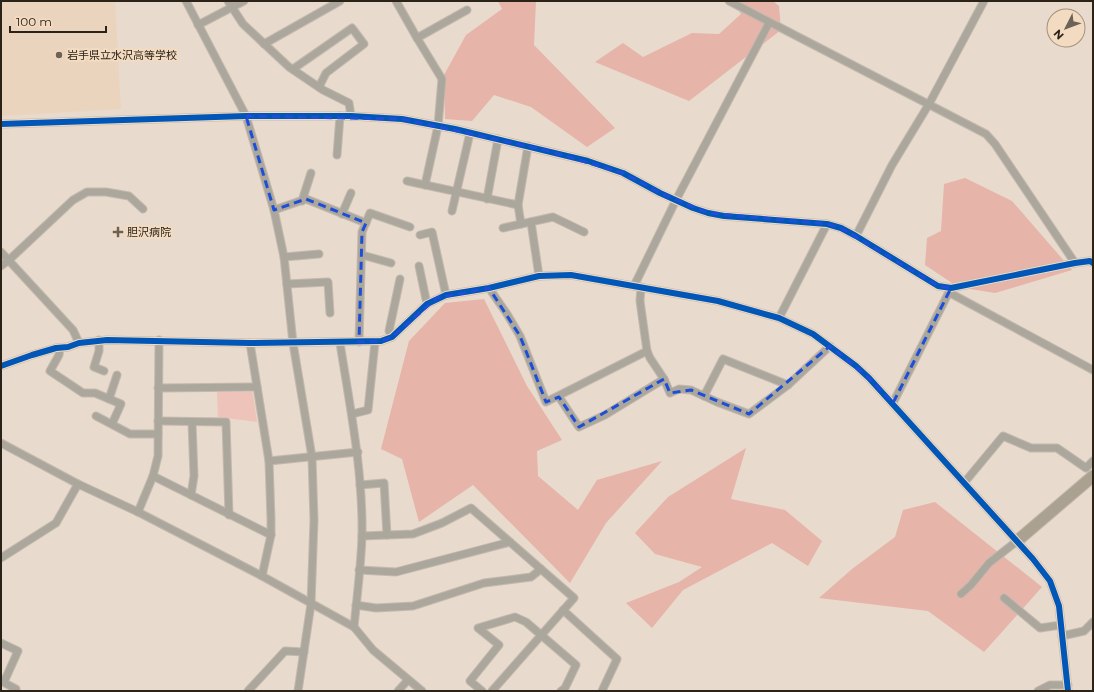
<svg xmlns="http://www.w3.org/2000/svg" width="1094" height="692" font-family="Montserrat,'Noto Sans JP',sans-serif">
  <style>
    .built { fill: #ebd4bd }
    .green { fill: #eec3b9 }
    .forest { fill: #e6b4a9 }
    .lines { fill: none; stroke-linecap: round; stroke-linejoin: round }
    .minor-casing { stroke: #c4b9ae; stroke-width: 9 }
    .highway-casing { stroke: #c4b9ae; stroke-width: 13 }
    .minor { stroke: #aca79c; stroke-width: 7 }
    .highway { stroke: #aba190; stroke-width: 11 }
    .cycleway-casing { stroke: #f3dbc1; stroke-width: 8 }
    .cycleway { stroke: #0057b8; stroke-width: 6 }
    .marked { fill: none; stroke: #1d4ed8; stroke-width: 3; stroke-dasharray: 8 5; stroke-linejoin: round }
    .poi-dot { fill: #6d6257; stroke: #f3dbc1; stroke-width: 1.5 }
    .labels { text-anchor: middle; dominant-baseline: central; stroke-width: 4; stroke-linejoin: round; paint-order: stroke }
    .poi-label { font-size: 11px; fill: #2b2218; stroke: #f3dbc1; text-anchor: start }
  </style>
  <rect width="100%" height="100%" fill="#e8dacc"/>
  <polygon class="built" points="1,1 115,1 121,109 1,116"/>
  <polygon class="green" points="217,392 252,392 253,394 257,422 218,417"/>
  <g class="forest">
    <polygon points="498,1 536,1 534,45 615,128 587,147 531,107 494,95 472,121 445,119 444,75 466,35 502,9"/>
    <polygon points="733,1 773,1 779,6 781,30 689,101 595,62 623,43 643,57 692,33 719,34 741,14"/>
    <polygon points="965,178 1012,201 1072,270 995,293 958,287 925,265 927,238 941,231 944,184"/>
    <polygon points="484,299 527,386 562,440 537,451 538,476 578,510 597,480 662,461 606,523 570,583 473,485 419,522 402,459 381,449 409,341 445,303"/>
    <polygon points="746,448 731,499 785,510 822,541 808,566 772,543 683,590 652,628 626,603 679,582 702,567 655,554 635,533 668,497"/>
    <polygon points="935,502 1042,587 984,652 928,611 819,598 852,569 895,537 903,510"/>
  </g>
  <g class="lines">
    <g class="minor-casing">
      <g id="minor">
        <polyline points="186,1 246,116 274,210 284,257 293,343 312,457 314,520 311,604 298,691"/>
        <polyline points="228,1 243,24 289,67 323,90 349,103 351,116"/>
        <polyline points="396,1 417,38 442,79 438,126 425,185"/>
        <polyline points="729,1 986,134 995,144 1075,263"/>
        <polyline points="198,25 244,1"/>
        <polyline points="417,38 467,10"/>
        <polyline points="264,44 340,1"/>
        <polyline points="293,69 352,28 364,44 326,73 319,87"/>
        <polyline points="1,124 246,116 351,116 402,119 455,129 588,161 623,173 660,193 693,208 708,213 724,216 827,224 841,228 856,236 938,286 951,288 1075,263 1090,261 1093,263"/>
        <polyline points="337,155 340,116"/>
        <polyline points="407,181 518,205 521,224"/>
        <polyline points="487,199 498,139"/>
        <polyline points="302,201 311,173"/>
        <polyline points="518,205 528,146"/>
        <polyline points="274,210 306,199 366,223"/>
        <polyline points="452,211 470,133"/>
        <polyline points="342,214 351,193"/>
        <polyline points="531,222 539,276"/>
        <polyline points="503,228 553,217 584,232"/>
        <polyline points="420,235 432,232 446,295"/>
        <polyline points="856,236 892,165 929,104 984,1"/>
        <polyline points="1,252 73,330 79,343"/>
        <polyline points="362,255 391,263"/>
        <polyline points="284,257 319,254"/>
        <polyline points="1,266 9,260 73,200 87,192 106,192 129,196 143,209"/>
        <polyline points="419,266 427,304"/>
        <polyline points="287,284 328,282 330,313"/>
        <polyline points="634,286 676,200 769,23"/>
        <polyline points="641,287 640,301 647,351 650,358 664,379 670,393 679,389 691,390 717,402 749,414 788,385 830,346"/>
        <polyline points="489,288 507,314 520,336 546,402 647,351"/>
        <polyline points="950,293 1093,370"/>
        <polyline points="779,318 827,224"/>
        <polyline points="392,337 389,331 400,279"/>
        <polyline points="99,340 99,351 94,367 104,371"/>
        <polyline points="359,342 362,232 370,213 410,227"/>
        <polyline points="250,343 269,461 271,519 271,535 262,576"/>
        <path d="M 340,343 C 350,407 363,471 362,536 C 361,566 357,596 354,627"/>
        <polyline points="60,348 59,355 50,371 83,393 95,393 121,404 112,424"/>
        <polyline points="1,366 32,355 56,348 68,347 79,343 107,340 250,343 381,341 392,337 427,304 446,295 489,288 539,276 571,275 718,301 779,318 813,334 856,366 869,378 1033,559 1050,581 1059,606 1068,691"/>
        <polyline points="158,388 257,387"/>
        <polyline points="704,396 723,359 788,385"/>
        <polyline points="559,397 579,427 605,415 664,379"/>
        <polyline points="109,399 117,375"/>
        <polyline points="893,403 950,290"/>
        <polyline points="352,414 368,410 375,342"/>
        <polyline points="96,416 130,434 158,434"/>
        <polyline points="158,421 226,422 229,515"/>
        <polyline points="1,443 78,484 138,512 262,576 354,627 373,650 422,691"/>
        <polyline points="269,461 358,452"/>
        <polyline points="153,476 271,535"/>
        <polyline points="964,483 1003,436 1031,448 1057,448 1086,468 1093,461"/>
        <polyline points="360,485 384,483 387,535"/>
        <polyline points="191,495 194,476 192,422"/>
        <polyline points="138,512 153,476 158,456 159,340"/>
        <polyline points="362,536 413,534 442,523 471,508 574,598 492,691"/>
        <polyline points="1,558 56,523 78,484"/>
        <polyline points="359,570 396,572 510,542"/>
        <polyline points="961,594 971,585 989,563 1017,541"/>
        <polyline points="1004,598 1040,628 1061,625"/>
        <polyline points="356,605 376,608 413,606 484,583 531,577 541,569"/>
        <polyline points="563,610 617,659 602,691"/>
        <polyline points="1062,636 1084,631 1093,622"/>
        <polyline points="1,643 18,651 4,682"/>
        <polyline points="1,681 16,689"/>
        <polyline points="248,691 285,651 304,652"/>
        <polyline points="398,691 408,680"/>
        <polyline points="482,691 470,681 499,645 478,628 515,617 526,622 576,665 565,688 561,691"/>
        <polyline points="1038,691 1050,685 1068,685"/>
      </g>
    </g>
    <g class="highway-casing">
      <polyline id="highway" points="1017,541 1093,476"/>
    </g>
    <use href="#minor" class="minor"/>
    <use href="#highway" class="highway"/>
    <g class="cycleway-casing">
      <g id="cycleway">
        <polyline points="1,124 246,116 351,116 402,119 455,129 588,161 623,173 660,193 693,208 708,213 724,216 827,224 841,228 856,236 938,286 951,288 1075,263 1090,261 1093,263"/>
        <polyline points="1,366 32,355 56,348 68,347 79,343 107,340 250,343 381,341 392,337 427,304 446,295 489,288 539,276 571,275 718,301 779,318 813,334 856,366 869,378 1033,559 1050,581 1059,606 1068,691"/>
      </g>
    </g>
    <use href="#cycleway" class="cycleway"/>
  </g>
  <path class="marked" d="M 246,116 L 402,119 L 545,150 L 623,173 L 660,193 L 708,213 L 827,224 L 841,228 L 938,286 L 951,288 L 893,403 L 869,378 L 830,346 L 749,414 L 691,390 L 670,393 L 664,379 L 579,427 L 559,397 L 546,402 L 520,336 L 489,288 L 437,298 L 392,337 L 381,341 L 359,342 L 362,232 L 366,223 L 306,199 L 274,210 Z"/>
  <g class="poi-dot">
    <circle cx="59" cy="55" r="4"/>
    <path d="M116 226h4v4h4v4h-4v4h-4v-4h-4v-4h4z"/>
  </g>
  <g class="labels">
    <g class="poi-label">
      <text x="67" y="55">岩手県立水沢高等学校</text>
      <text x="127" y="232">胆沢病院</text>
    </g>
  </g>
  <rect width="1094" height="692" fill="none" stroke="#2b2218" stroke-width="4"/>
  <g transform="translate(1066 28) rotate(228)"><circle r="19" fill="#f3dbc1" stroke="#a3917d"/>
  <path d="M0-3L7 15L0 10L-7 15Z" fill="#6d6257"/>
  <text y="-6" font-size="11" font-weight="bold" text-anchor="middle" fill="#2b2218">N</text>
  </g>
  <path d="M10 26v6h96v-6" fill="none" stroke="#2b2218" stroke-width="2"/>
  <text x="16" y="26" font-size="12" fill="#2b2218" stroke="#f3dbc1" stroke-width="3" paint-order="stroke">100 m</text>
</svg>
